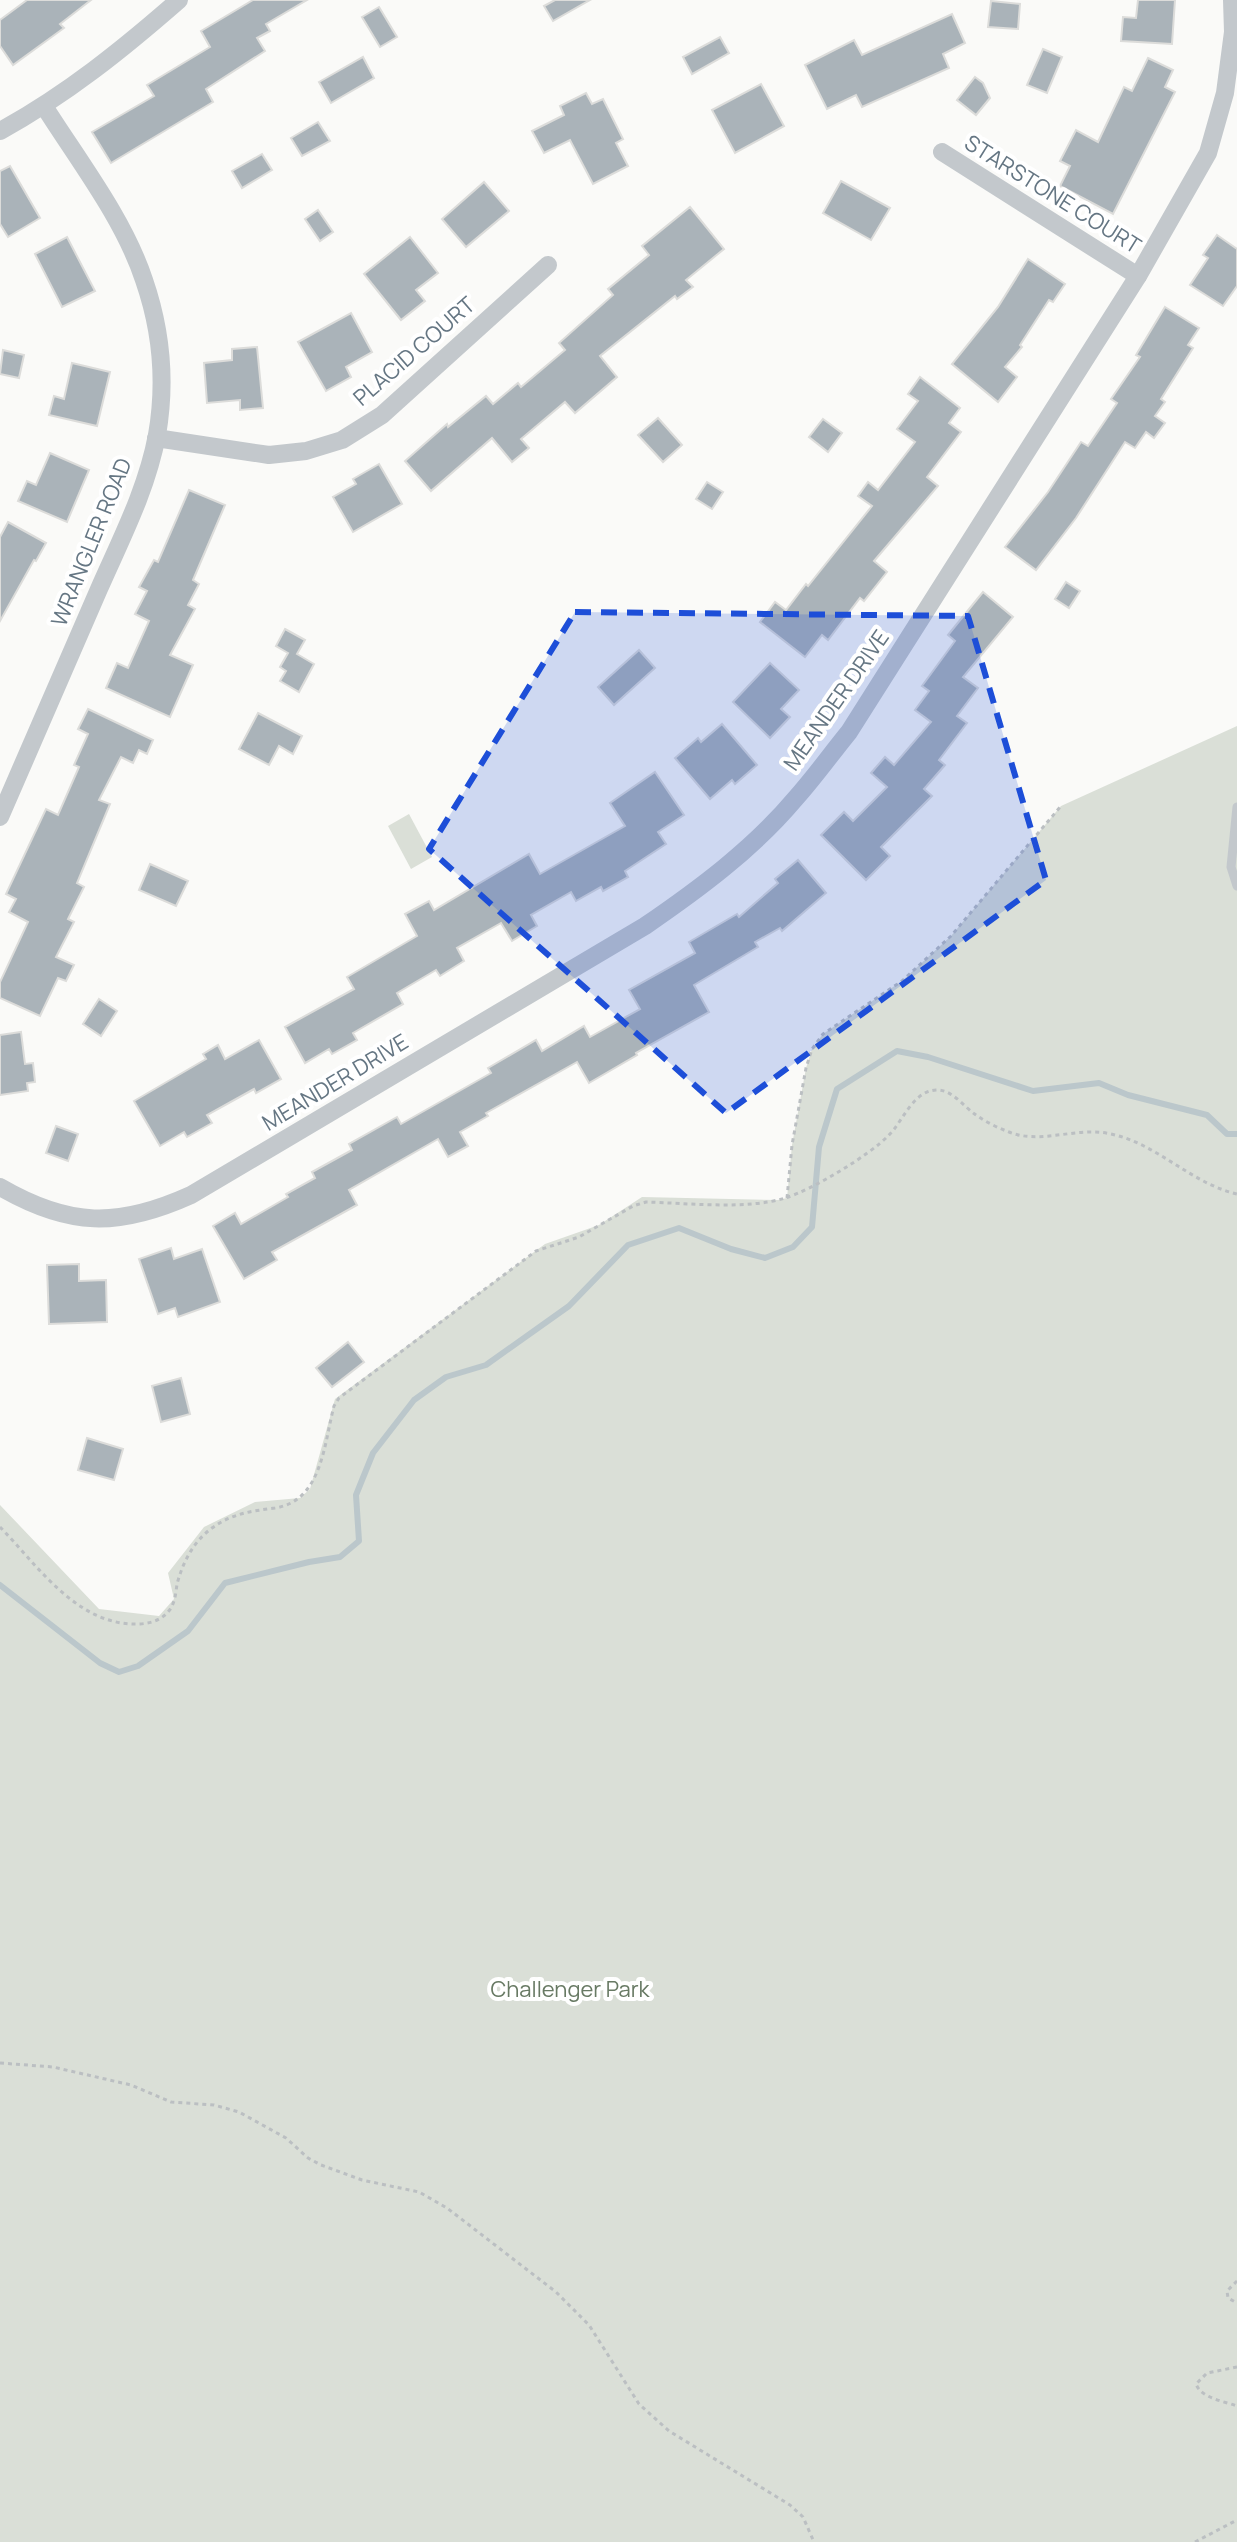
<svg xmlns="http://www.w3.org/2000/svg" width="1237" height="2542" font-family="Manrope,sans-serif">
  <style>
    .green { fill: #dadfd7 }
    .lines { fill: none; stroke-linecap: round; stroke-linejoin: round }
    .stream { stroke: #bbc7cb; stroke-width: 6 }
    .building { fill: #aab3b9; stroke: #dcdcda; stroke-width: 2 }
    .path { stroke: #bbbfc2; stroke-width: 3; stroke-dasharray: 4 4; stroke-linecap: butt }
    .lane { stroke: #c3c8cc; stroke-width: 9 }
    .street { stroke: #c3c8cc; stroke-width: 18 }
    .marked { fill: #1d4ed8; fill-opacity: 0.2; stroke: #1d4ed8; stroke-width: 6; stroke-dasharray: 16 10; stroke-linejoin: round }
    .labels { text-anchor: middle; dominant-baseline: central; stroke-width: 8; stroke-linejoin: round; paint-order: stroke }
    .street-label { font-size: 22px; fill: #657683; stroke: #fff }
    .park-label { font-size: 22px; fill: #687a64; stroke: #fff }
  </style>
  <rect width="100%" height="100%" fill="#fafaf8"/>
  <g class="green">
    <polygon points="1237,726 1237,2542 0,2542 0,1505 99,1609 159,1616 174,1599 168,1573 204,1527 255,1502 300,1498 310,1489 335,1399 545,1244 599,1225 642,1197 778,1200 787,1198 792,1145 806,1068 812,1049 823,1034 902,981 951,936 1061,806"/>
    <polygon points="409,814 432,857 411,869 388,826"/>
  </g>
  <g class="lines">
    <polyline class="stream" points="0,1585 100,1663 119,1672 138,1666 188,1631 225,1583 309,1562 340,1557 359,1541 356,1495 373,1453 414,1400 446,1377 486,1365 569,1306 628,1245 679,1228 731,1249 765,1258 793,1247 812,1227 819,1147 837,1089 897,1051 928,1057 1033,1091 1099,1083 1128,1095 1207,1115 1227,1134 1237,1134"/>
  </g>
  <g class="building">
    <polygon points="27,0 91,0 60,24 64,28 13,65 0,46 0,20"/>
    <polygon points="253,0 307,0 266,24 270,31 257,38 265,51 206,89 213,102 111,163 92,132 154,96 147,85 210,47 201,31"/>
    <polygon points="555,0 590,0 553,21 544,6"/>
    <polygon points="1138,0 1175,0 1172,44 1121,41 1123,17 1136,18"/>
    <polygon points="991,1 1020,4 1018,29 988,27"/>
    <polygon points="379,7 397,37 380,47 362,17"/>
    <polygon points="952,14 965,43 943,54 949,68 862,107 856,95 827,109 805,65 854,40 862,55"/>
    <polygon points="720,37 729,53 692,74 683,57"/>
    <polygon points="1043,49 1062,57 1047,93 1027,85"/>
    <polygon points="363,57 374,78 331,103 319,82"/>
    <polygon points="1148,58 1173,70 1165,87 1175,92 1113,214 1060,186 1070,166 1060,161 1076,130 1098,142 1124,87 1132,91"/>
    <polygon points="975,77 983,83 990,98 976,115 957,100"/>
    <polygon points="761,84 784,126 735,153 712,110"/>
    <polygon points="586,93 592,104 603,99 623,139 616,143 628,166 593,184 570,140 544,153 532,131 564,115 560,106"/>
    <polygon points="318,122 330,141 302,156 291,138"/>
    <polygon points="262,154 272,170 242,188 232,171"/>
    <polygon points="10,166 40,218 8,237 0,224 0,171"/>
    <polygon points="841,181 890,208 871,240 823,213"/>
    <polygon points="484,182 509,211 466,247 442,219"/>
    <polygon points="690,207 724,249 686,280 693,287 677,299 675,296 600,356 617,377 575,413 565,402 521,439 529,448 512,462 492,438 431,491 405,461 447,424 448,427 486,396 493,404 518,383 521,387 565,350 559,343 613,295 608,289 649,255 642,246"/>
    <polygon points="318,210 333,232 320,241 305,219"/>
    <polygon points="1217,235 1237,249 1237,286 1223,306 1190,285 1208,258 1203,255"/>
    <polygon points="67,237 95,291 62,307 35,254"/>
    <polygon points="410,237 438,273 416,290 425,301 401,320 364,274"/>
    <polygon points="1028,259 1065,284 1053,302 1049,300 1020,345 1022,347 1005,367 1017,377 998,402 952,364 998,307"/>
    <polygon points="1165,307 1199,328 1188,345 1193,348 1161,399 1165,402 1155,416 1165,423 1154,438 1146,432 1135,448 1125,442 1076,518 1036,570 1005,547 1048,492 1081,442 1088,446 1117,403 1111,399 1140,357 1136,355"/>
    <polygon points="351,313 372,352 346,367 351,377 326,391 298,342"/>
    <polygon points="257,347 263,408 240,410 240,400 207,403 204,363 232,360 232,349"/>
    <polygon points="3,350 24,355 19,378 0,374"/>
    <polygon points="72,363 110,372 97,426 49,415 54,396 64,399"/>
    <polygon points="920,377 960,408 949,423 961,432 927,477 938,486 874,561 887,572 864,601 860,598 828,640 822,635 805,657 760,622 775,602 786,610 806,584 808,586 872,506 858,496 868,482 878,490 915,442 897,429 918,401 908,394"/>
    <polygon points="658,418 682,445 663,462 638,435"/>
    <polygon points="823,419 842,433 828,452 809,437"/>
    <polygon points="50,453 89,470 67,522 18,501 27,481 36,485"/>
    <polygon points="379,464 402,504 353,532 333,497 356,484 353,479"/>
    <polygon points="707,482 723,492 712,509 696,499"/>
    <polygon points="189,490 225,505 193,580 199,584 188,605 195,609 170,655 193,665 170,717 106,688 117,663 128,668 149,621 135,614 147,591 139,587 154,560 158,562"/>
    <polygon points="8,522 46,543 36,561 34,560 0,621 0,537"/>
    <polygon points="1066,582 1080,591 1069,608 1055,599"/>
    <polygon points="983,592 1013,617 963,677 978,688 957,716 967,723 939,760 945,765 924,789 932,796 881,847 890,856 866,880 821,835 844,812 853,821 887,787 871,773 885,757 894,765 931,722 915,710 929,691 922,686 955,641 948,635"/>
    <polygon points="285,629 305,640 297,654 314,664 299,692 280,681 286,671 280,667 288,653 276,646"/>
    <polygon points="639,650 655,668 614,705 598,687"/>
    <polygon points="770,663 799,690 781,709 790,717 770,738 733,702"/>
    <polygon points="88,709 153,740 147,754 139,750 133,763 121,757 99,800 110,804 77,883 84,887 68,919 74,922 56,957 74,965 66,981 58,978 40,1016 0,998 0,982 28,922 9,912 16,899 6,894 46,809 58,815 79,767 74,765 88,734 78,729"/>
    <polygon points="258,713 302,736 293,754 279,746 269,765 239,749"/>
    <polygon points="722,724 757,765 735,784 732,780 710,799 675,758 698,738 701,742"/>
    <polygon points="655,772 684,815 658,832 666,844 625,871 628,877 603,891 601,887 576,901 571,892 531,915 537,926 512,941 501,923 457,948 464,961 440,976 436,970 397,993 403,1004 353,1033 357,1040 332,1054 329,1049 305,1063 285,1027 354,989 347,977 417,936 405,914 429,901 434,910 529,854 540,874 625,826 610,803"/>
    <polygon points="798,860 826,893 782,931 780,928 755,942 758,947 694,985 709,1012 636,1053 637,1055 589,1083 577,1062 486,1113 488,1116 460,1132 468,1146 448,1157 438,1139 349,1190 357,1205 272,1252 277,1260 244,1279 213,1226 235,1213 241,1224 288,1197 286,1194 315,1178 312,1172 352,1150 349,1144 397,1117 401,1124 491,1073 488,1068 536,1040 542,1051 584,1026 590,1037 640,1009 629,990 695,953 689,942 737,914 739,917 778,883 775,879"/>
    <polygon points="150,864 188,881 176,906 139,890"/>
    <polygon points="99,999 117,1011 101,1036 83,1024"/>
    <polygon points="21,1032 25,1064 33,1063 35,1082 27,1083 28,1091 0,1095 0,1035"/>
    <polygon points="259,1040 281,1079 256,1093 254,1089 207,1115 212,1123 187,1137 184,1132 160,1146 134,1101 206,1059 203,1054 218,1045 225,1059"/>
    <polygon points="56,1126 78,1134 68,1161 46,1153"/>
    <polygon points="171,1248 174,1259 202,1249 220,1302 178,1317 175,1308 158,1314 139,1259"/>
    <polygon points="79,1264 79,1281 106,1280 107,1322 49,1324 47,1265"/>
    <polygon points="348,1342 364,1362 332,1387 316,1368"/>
    <polygon points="181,1378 190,1414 161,1422 152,1386"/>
    <polygon points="87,1438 123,1449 114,1480 78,1470"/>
  </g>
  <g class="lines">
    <g class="path">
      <polyline points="787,1198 792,1145 806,1068 812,1049 823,1034 902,981 951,936 1061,806"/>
      <path d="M 0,1527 C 39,1567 78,1627 140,1624 C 153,1623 164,1619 171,1608 C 175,1601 176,1592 177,1584 C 183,1562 193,1542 212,1528 C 231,1514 251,1511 275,1508 C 322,1501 324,1444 334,1406 L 339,1398 L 536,1251 L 579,1237 L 633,1206 L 646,1202 C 686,1203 748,1210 785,1198 C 812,1190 870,1155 889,1135 C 903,1121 913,1091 936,1090 C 952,1089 964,1107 976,1115 C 986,1122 998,1128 1009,1132 C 1041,1145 1077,1126 1111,1134 C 1158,1144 1190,1183 1237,1194"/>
      <polyline points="0,2063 53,2067 131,2085 171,2102 214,2105 239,2112 286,2138 308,2158 321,2165 362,2180 419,2192 447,2208 556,2292 589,2325 639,2404 669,2431 790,2505 803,2517 814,2542"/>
      <polyline points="1237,2281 1227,2291 1228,2298 1237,2303"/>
      <path d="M 1237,2367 L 1207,2373 L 1196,2384 C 1201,2398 1223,2401 1237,2406"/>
      <polyline points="1195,2542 1237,2520"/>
    </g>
    <polyline class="lane" points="1237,807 1231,867 1237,886"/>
    <g class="street">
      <path d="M 0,131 C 66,95 123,49 179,0"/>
      <polyline points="942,152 1138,276"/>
      <polyline points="156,438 269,455 306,451 342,440 382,415 548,265"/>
      <path d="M 0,817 C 33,741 66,665 99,589 C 121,539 147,489 157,435 C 166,383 161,329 144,280 C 124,219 78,160 44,106"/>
      <path d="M 0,1187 C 69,1227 118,1228 191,1195 L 645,926 C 699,889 753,849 795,799 C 814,778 831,754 849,732 L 1138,276 L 1208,153 L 1225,93 L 1233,32 L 1232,0"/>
    </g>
  </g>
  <path class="marked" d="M 575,612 L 968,616 L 1046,880 L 726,1113 L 429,849 Z"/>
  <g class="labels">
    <g class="street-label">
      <text transform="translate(1053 194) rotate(32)">STARSTONE COURT</text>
      <text transform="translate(414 351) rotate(-41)">PLACID COURT</text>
      <text transform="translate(91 542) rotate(-68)">WRANGLER ROAD</text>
      <text transform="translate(836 700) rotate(-55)">MEANDER DRIVE</text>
      <text transform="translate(335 1082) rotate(-31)">MEANDER DRIVE</text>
    </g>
    <g class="park-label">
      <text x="570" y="1989">Challenger Park</text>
    </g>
  </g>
</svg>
